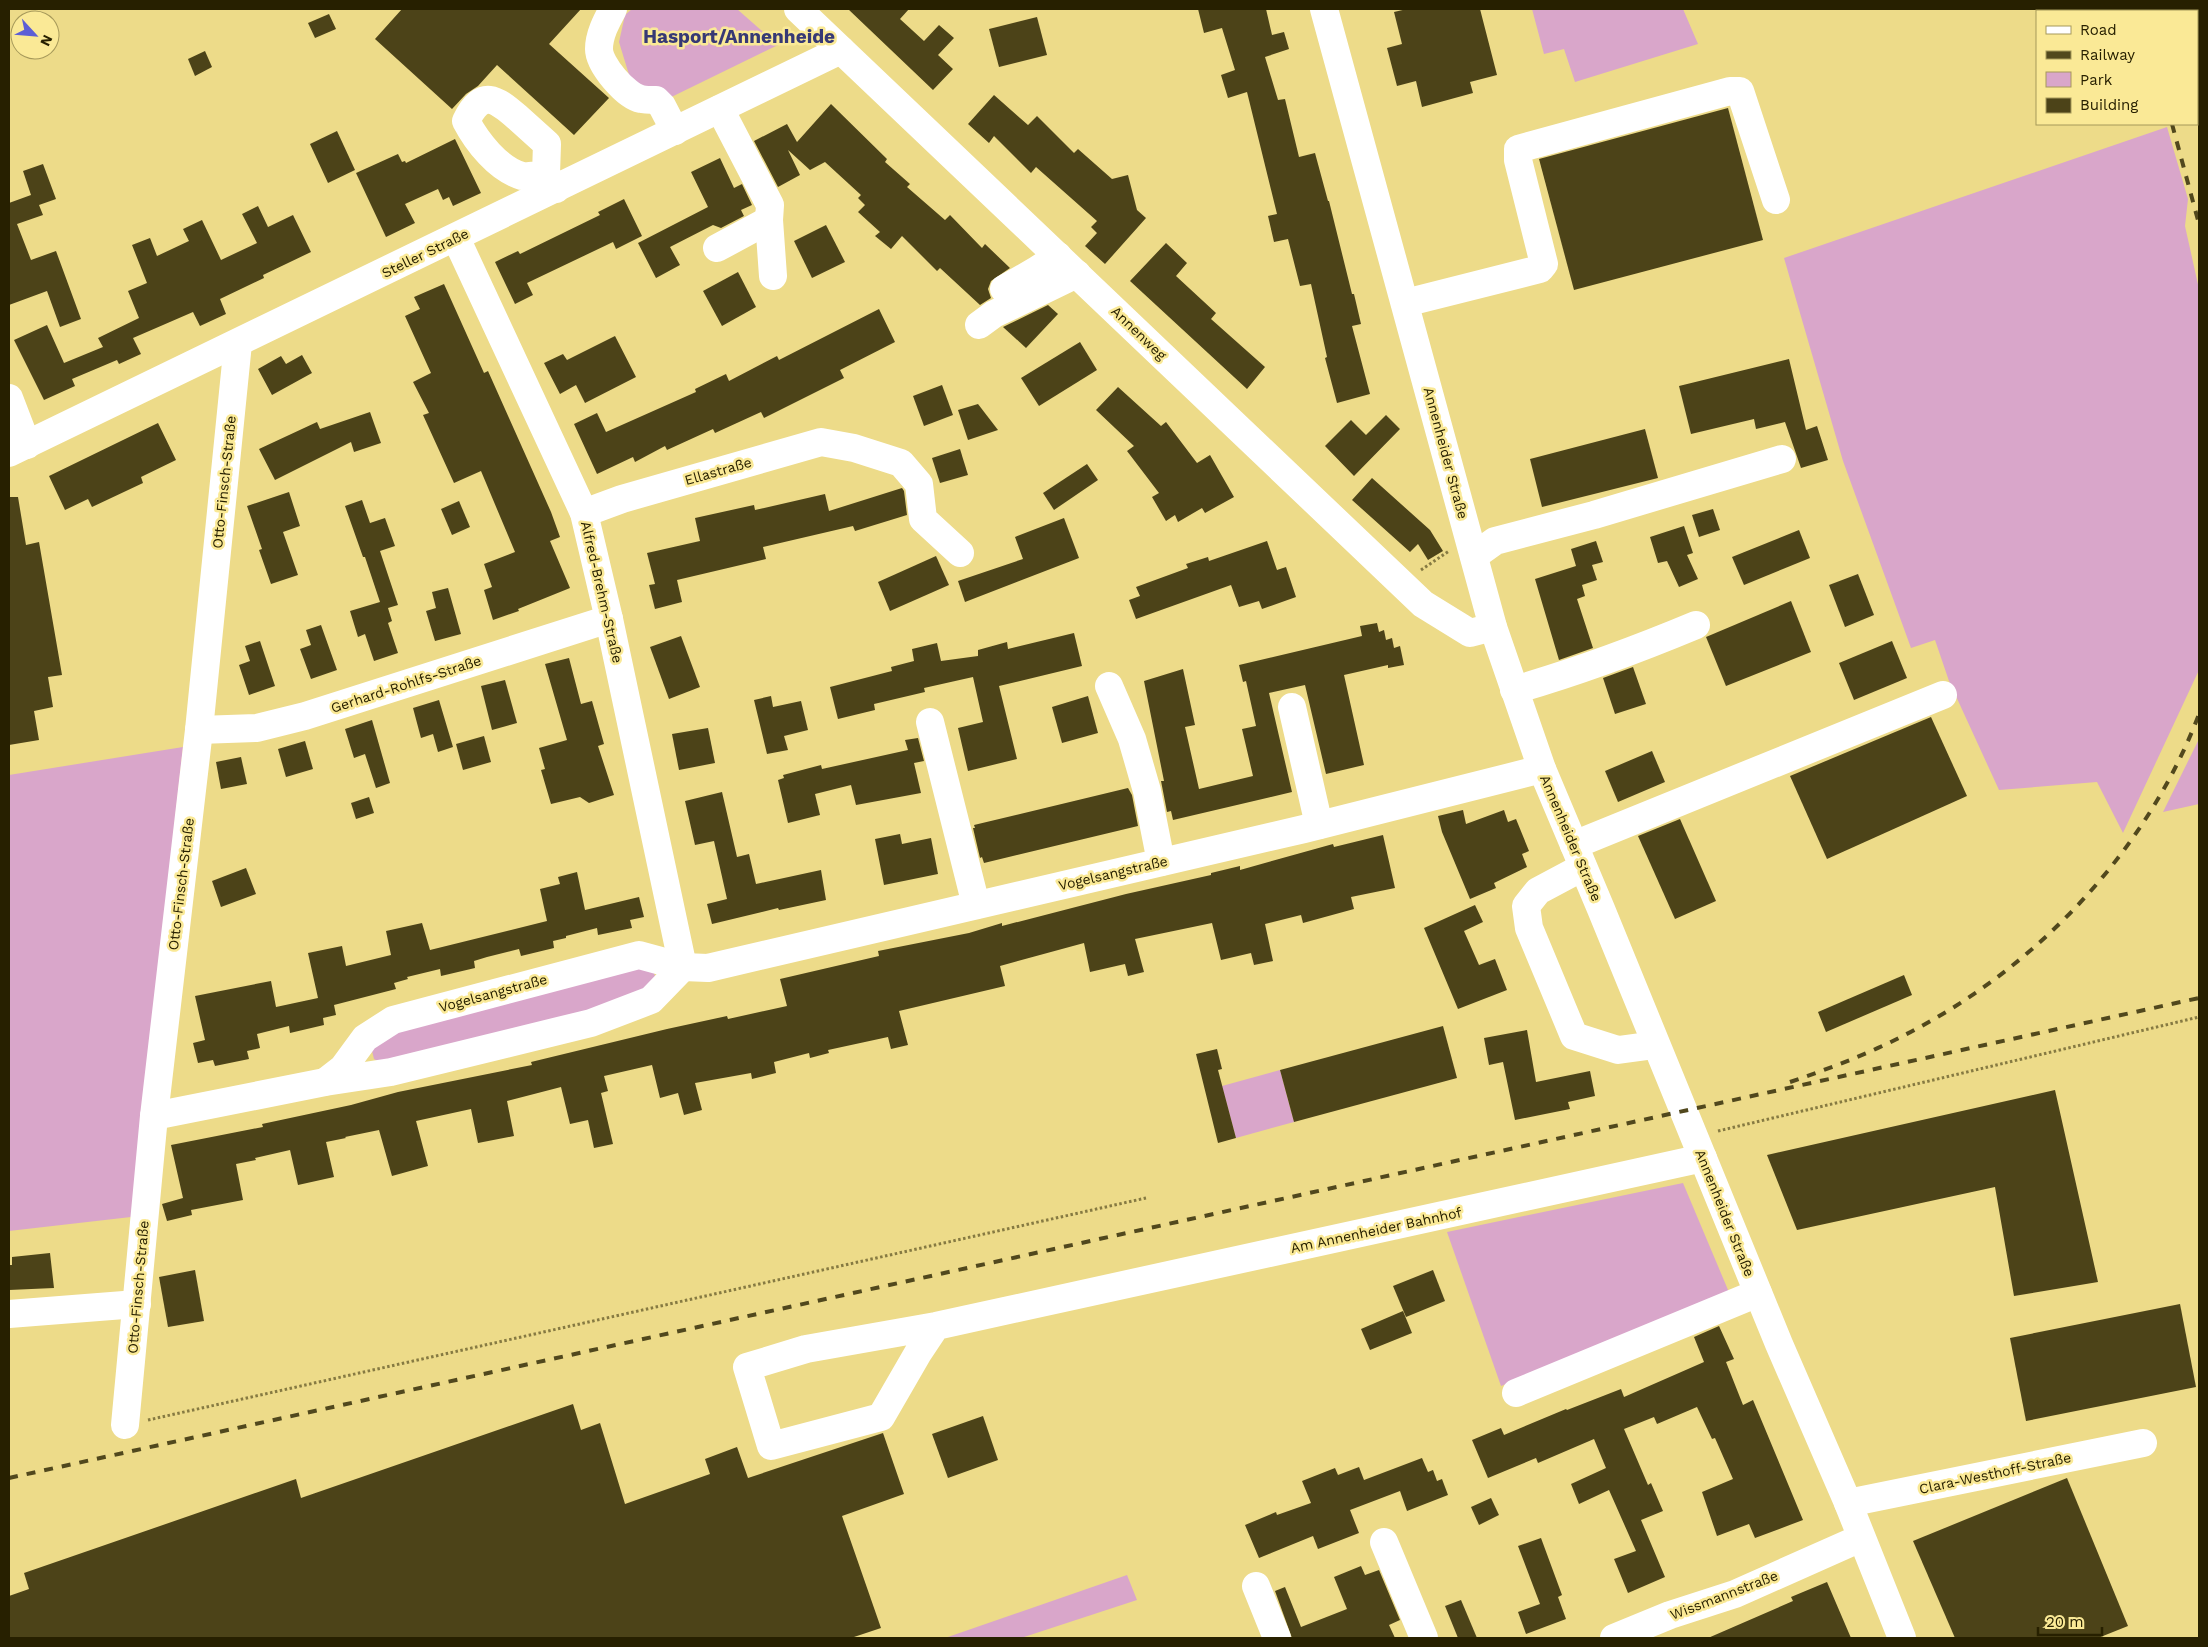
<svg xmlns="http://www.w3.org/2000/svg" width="2208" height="1647" font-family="'Work Sans',sans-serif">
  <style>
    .green { fill: #d9a6ca }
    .building { fill: #4c4318 }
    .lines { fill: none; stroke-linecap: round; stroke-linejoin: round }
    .path { stroke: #867a42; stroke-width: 3; stroke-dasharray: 2.5 2.5; stroke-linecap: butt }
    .minor { stroke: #fff; stroke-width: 28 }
    .rail { stroke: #51481d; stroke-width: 4; stroke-dasharray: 9 9; stroke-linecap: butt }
    .labels { text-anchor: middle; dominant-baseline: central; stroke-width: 5; stroke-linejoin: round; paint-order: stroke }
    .street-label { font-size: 14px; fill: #272000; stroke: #fae996 }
    .district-label { font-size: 19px; font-weight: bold; fill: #363975; stroke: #fae996 }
  </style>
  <rect width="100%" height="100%" fill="#eddb89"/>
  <g class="green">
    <polygon points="632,9 737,9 778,45 655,105 630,78 619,42 625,15"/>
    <polygon points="1532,9 1683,9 1698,44 1575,82 1564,49 1544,54"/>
    <polygon points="2167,127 2188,199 2185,226 2199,289 2199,670 2123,833 2097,782 1999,790 1949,681 1935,640 1911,648 1843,461 1784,258"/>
    <polygon points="2199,739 2199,804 2163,812"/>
    <polygon points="183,747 131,1217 9,1231 9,775"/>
    <polygon points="651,965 655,976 653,985 567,1020 385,1065 374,1059 371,1047 376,1036"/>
    <polygon points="1280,1070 1294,1122 1236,1138 1222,1086"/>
    <polygon points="1683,1183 1731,1297 1501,1386 1447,1232"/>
    <polygon points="1127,1575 1137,1600 1021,1638 945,1638"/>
  </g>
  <g class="building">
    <polygon points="402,9 581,9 549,44 609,98 574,135 497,65 478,86 466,94 452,109 375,39"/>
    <polygon points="848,9 909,9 900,19 924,41 939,25 954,38 938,55 953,69 933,90"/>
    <polygon points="1198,9 1266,9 1272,35 1284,32 1289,49 1265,57 1278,100 1285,99 1299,157 1315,153 1328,201 1329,201 1352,294 1354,294 1361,324 1352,326 1370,394 1337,403 1325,358 1327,357 1311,284 1300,286 1288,239 1274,242 1268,216 1277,214 1247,92 1228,98 1221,75 1235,70 1222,28 1204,33"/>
    <polygon points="1407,9 1480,9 1497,75 1470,82 1473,93 1422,107 1416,81 1397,86 1387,48 1402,44 1394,12"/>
    <polygon points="329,14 336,29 315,38 308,23"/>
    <polygon points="1037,17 1047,55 999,67 989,29"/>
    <polygon points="205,51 212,67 195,76 188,59"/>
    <polygon points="994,95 1028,125 1037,116 1074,153 1078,149 1112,179 1128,175 1137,210 1146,218 1105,264 1085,246 1097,233 1091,227 1097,221 1036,167 1031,173 994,136 989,143 968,124"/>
    <polygon points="831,104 887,159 885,162 910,184 907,187 945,220 950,215 982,248 985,244 1010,268 991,281 988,289 991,298 980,305 940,268 937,271 902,236 891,249 875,236 880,232 858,212 865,205 858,198 861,195 825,162 810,170 788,150 800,175 778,187 754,141 787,124 797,142"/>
    <polygon points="1728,108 1763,240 1574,290 1539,159"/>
    <polygon points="337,131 355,170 328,183 310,144"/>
    <polygon points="455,139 481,193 453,206 449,197 443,200 438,189 405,204 415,223 386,237 356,173 398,154 402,162 405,161 406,163"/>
    <polygon points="720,158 734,188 742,184 752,205 741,210 744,216 721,228 713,225 670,247 680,265 656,278 638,243 708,207 691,172"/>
    <polygon points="43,164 56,199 39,205 43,215 17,224 31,260 56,251 81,319 60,327 47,291 9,305 9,203 31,195 23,171"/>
    <polygon points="624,199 642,236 616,249 613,242 527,283 533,295 515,304 495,262 518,251 520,254 600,215 598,212"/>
    <polygon points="258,206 268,227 293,215 311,252 263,275 264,278 220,299 226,314 200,326 193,312 133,338 141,354 119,364 117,360 72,379 75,386 44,400 14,340 47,325 64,363 103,347 98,338 139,318 128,291 147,283 132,245 150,238 157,256 189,241 183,229 202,220 221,260 257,243 242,214"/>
    <polygon points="826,225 845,262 812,278 794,241"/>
    <polygon points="1166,243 1187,263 1176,276 1216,313 1211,319 1265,367 1247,389 1130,281"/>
    <polygon points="738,272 756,307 722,326 703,291"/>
    <polygon points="444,284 484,373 488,371 551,512 560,537 550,541 570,588 518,609 519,611 493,620 484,590 492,587 484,564 515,552 481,471 454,483 423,415 429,413 413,382 431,373 405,316 420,309 414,297"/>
    <polygon points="1048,305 1058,314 1026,348 1003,327"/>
    <polygon points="879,309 895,342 840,370 844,378 764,418 761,412 715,433 713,429 667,450 665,446 635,462 633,457 597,474 574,424 597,413 606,432 696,392 695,389 726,374 729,381 777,356 779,360"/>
    <polygon points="615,336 636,377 585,403 576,385 560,394 544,363 563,354 567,360"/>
    <polygon points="1080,342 1097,370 1039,406 1021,378"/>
    <polygon points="302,355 312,373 272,395 258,369 281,356 286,364"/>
    <polygon points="1789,359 1806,430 1817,426 1828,460 1801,468 1785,422 1756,429 1754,419 1691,434 1679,386"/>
    <polygon points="942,385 953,415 924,426 913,396"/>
    <polygon points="1118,387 1161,426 1166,422 1197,463 1210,455 1234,497 1205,513 1202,508 1178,522 1175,515 1166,521 1152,497 1159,493 1127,451 1134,446 1096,410"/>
    <polygon points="978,404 998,430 968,440 958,410"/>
    <polygon points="370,412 381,443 354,452 351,442 275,480 259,449 317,422 320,429"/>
    <polygon points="1386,415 1400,429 1354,476 1325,446 1351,420 1366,435"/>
    <polygon points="158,423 176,460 141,477 143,483 92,507 88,499 65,510 49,476"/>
    <polygon points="1645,429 1658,478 1542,507 1530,459"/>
    <polygon points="960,449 968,475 940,483 932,458"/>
    <polygon points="1087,464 1098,480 1054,510 1043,493"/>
    <polygon points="1372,478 1430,530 1443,551 1428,560 1418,544 1410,552 1352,500"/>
    <polygon points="902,488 904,491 907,515 855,531 853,526 763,547 766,559 677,580 682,602 655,609 649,585 655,584 647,553 700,541 695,518 754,505 755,510 825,494 829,511"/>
    <polygon points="289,492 300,526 283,532 298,575 271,584 259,550 262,549 247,506"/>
    <polygon points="9,497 18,497 26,545 39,542 62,675 48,677 53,707 34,711 39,740 9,745"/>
    <polygon points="362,500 370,523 385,518 395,546 380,551 398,605 388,608 392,621 388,623 398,653 374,661 365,634 358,637 350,611 380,602 365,557 363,557 345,506"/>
    <polygon points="459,501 470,527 452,535 441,509"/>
    <polygon points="1713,509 1720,530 1699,537 1692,515"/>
    <polygon points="1064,518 1079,558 965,602 958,581 1023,559 1015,537"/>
    <polygon points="1684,526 1693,553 1687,555 1698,579 1679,587 1667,561 1658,563 1650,537"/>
    <polygon points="1799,530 1810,558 1744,585 1732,557"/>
    <polygon points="1267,541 1277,570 1286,567 1296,597 1262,609 1259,601 1239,607 1231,585 1136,619 1129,600 1140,596 1136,587 1188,568 1186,564 1208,557 1209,561"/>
    <polygon points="1596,541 1603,562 1592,565 1597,580 1582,585 1585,596 1577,599 1593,648 1559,660 1535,579 1576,566 1571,549"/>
    <polygon points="936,556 949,585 890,611 878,582"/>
    <polygon points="1858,574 1874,615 1845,627 1829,585"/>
    <polygon points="448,588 461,634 435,641 426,611 436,608 432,592"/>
    <polygon points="1791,601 1811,652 1726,686 1706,637"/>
    <polygon points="1377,623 1379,632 1384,630 1386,640 1392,638 1394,648 1400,646 1404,665 1388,668 1388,665 1344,675 1364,765 1326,774 1305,685 1269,693 1292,792 1173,820 1171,811 1167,812 1161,781 1164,781 1144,681 1183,669 1195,725 1185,727 1199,789 1253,776 1242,729 1256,726 1246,681 1243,682 1239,665 1362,636 1360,626"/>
    <polygon points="321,625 337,670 311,679 300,649 311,645 306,630"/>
    <polygon points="1074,633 1082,666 999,686 1017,759 968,771 958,728 983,722 973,677 924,688 925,692 874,704 875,710 838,719 830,687 892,671 891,667 914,661 912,649 937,643 941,661 978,656 978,650 1007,642 1008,649"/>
    <polygon points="681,636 700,687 669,699 650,647"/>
    <polygon points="260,641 275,686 249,695 239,665 250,661 245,646"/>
    <polygon points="1892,641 1907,678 1854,700 1839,663"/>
    <polygon points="569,658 581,704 592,701 604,744 598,746 614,795 589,803 580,797 551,804 541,770 545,769 539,748 567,740 545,664"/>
    <polygon points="1633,667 1646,704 1615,714 1603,678"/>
    <polygon points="505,680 517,723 492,730 481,686"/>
    <polygon points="771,696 773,707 801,701 808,730 784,736 788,750 767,754 754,700"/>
    <polygon points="1088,696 1098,733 1062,743 1052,707"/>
    <polygon points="439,700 453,747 438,752 433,734 421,738 413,708"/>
    <polygon points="1931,717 1967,796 1827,859 1790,776"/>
    <polygon points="372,720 390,783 376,788 365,754 354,758 345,729"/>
    <polygon points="708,728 715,763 679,770 672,734"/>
    <polygon points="484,736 491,762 463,770 456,744"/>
    <polygon points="918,738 924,761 914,763 921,793 856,805 851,785 815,794 820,815 788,823 778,780 784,778 783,775 821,765 822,769 908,750 905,740"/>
    <polygon points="305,741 313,769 286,777 278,749"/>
    <polygon points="1652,751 1665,782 1618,802 1605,771"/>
    <polygon points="241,757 247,784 221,789 216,762"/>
    <polygon points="1128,788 1132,795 1138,826 984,863 982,857 980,858 973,828 975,828 974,825"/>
    <polygon points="722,792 737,857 749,854 756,884 821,870 826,900 779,910 778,908 712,924 707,904 727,899 714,841 695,845 685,801"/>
    <polygon points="369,797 374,813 356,819 351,803"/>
    <polygon points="1463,810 1466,824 1504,810 1508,822 1516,819 1529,851 1522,854 1527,867 1494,883 1496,888 1470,899 1442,832 1438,816"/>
    <polygon points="1680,819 1716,901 1675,919 1638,836"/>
    <polygon points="900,834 902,844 931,838 938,874 884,885 875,839"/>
    <polygon points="1383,835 1395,888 1351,897 1354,909 1303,923 1301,915 1265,924 1273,961 1254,965 1251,953 1221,960 1212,923 1135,939 1144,972 1128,976 1125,964 1090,972 1084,943 1000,966 1005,986 899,1011 908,1045 891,1049 888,1037 828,1050 829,1053 810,1058 809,1053 774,1062 776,1073 752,1079 751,1073 695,1083 702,1110 684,1115 678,1093 660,1098 652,1065 604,1076 608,1091 601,1093 613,1144 594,1148 588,1120 570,1124 561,1087 507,1101 514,1136 478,1143 471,1109 416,1121 428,1166 392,1176 379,1130 345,1137 346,1138 326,1142 334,1177 298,1185 290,1150 255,1158 256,1160 236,1164 243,1200 191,1210 192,1215 167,1221 162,1204 183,1198 171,1145 263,1127 262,1124 351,1105 398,1092 532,1065 531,1062 667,1029 727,1016 728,1019 787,1006 780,979 879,956 878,951 969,933 1002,923 1002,926 1126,894 1211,875 1211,873 1240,866 1240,870 1333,844 1334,847"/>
    <polygon points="246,868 256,894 221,907 212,881"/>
    <polygon points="577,872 585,910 639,897 644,917 630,920 632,928 598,935 597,928 566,936 566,938 553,941 554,948 521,956 519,949 487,957 474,961 475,968 441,976 440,969 407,977 408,979 394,983 396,989 334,1005 336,1015 323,1018 324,1025 290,1033 289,1026 257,1034 260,1048 247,1051 249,1059 215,1066 213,1060 198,1063 193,1043 205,1040 195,996 271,981 276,1007 318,998 308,953 342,946 346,966 391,955 386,931 422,923 430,950 547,921 540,889 560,884 558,877"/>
    <polygon points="1475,905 1483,922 1464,931 1479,965 1495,959 1507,990 1458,1009 1424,928"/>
    <polygon points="1904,975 1912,995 1826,1032 1818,1012"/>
    <polygon points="1443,1026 1457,1078 1294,1122 1280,1070"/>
    <polygon points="1527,1030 1536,1082 1590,1071 1595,1096 1568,1102 1570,1109 1515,1120 1503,1062 1489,1065 1484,1038"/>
    <polygon points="1217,1049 1222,1069 1218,1070 1236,1138 1218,1143 1196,1054"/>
    <polygon points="2055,1090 2098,1282 2014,1296 1995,1187 1797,1230 1767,1155"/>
    <polygon points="50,1253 54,1288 9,1290 9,1265 12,1265 12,1257"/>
    <polygon points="195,1270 204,1321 168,1327 159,1277"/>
    <polygon points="1433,1270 1445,1301 1406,1317 1393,1286"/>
    <polygon points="2180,1304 2196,1387 2026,1421 2010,1338"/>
    <polygon points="1403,1311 1412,1333 1370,1350 1361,1329"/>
    <polygon points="1719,1326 1734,1359 1726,1362 1743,1405 1753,1400 1803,1520 1755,1538 1749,1524 1717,1536 1702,1492 1733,1479 1715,1438 1712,1439 1697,1407 1657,1424 1654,1417 1624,1429 1648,1485 1651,1483 1663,1511 1641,1520 1665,1577 1628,1593 1614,1559 1636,1551 1609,1490 1579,1504 1571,1484 1606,1468 1594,1439 1538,1463 1536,1458 1488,1478 1472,1440 1501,1428 1504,1435 1566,1409 1567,1410 1621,1389 1624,1397 1704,1362 1694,1337"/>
    <polygon points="573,1404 581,1430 600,1423 625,1504 710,1474 705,1459 737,1447 748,1478 883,1433 904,1494 842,1516 881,1628 851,1638 9,1638 9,1596 29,1589 24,1573 296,1479 301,1498"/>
    <polygon points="983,1416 998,1460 948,1478 932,1434"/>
    <polygon points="1422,1458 1428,1472 1433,1470 1437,1481 1442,1479 1448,1495 1407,1511 1400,1491 1350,1510 1359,1533 1318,1549 1313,1536 1259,1558 1245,1525 1276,1512 1277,1515 1311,1503 1302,1481 1335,1468 1338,1475 1359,1467 1364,1480"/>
    <polygon points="2067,1478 2128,1626 2098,1638 1955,1638 1913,1541"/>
    <polygon points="1491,1498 1499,1515 1479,1525 1471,1507"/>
    <polygon points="1541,1538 1562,1595 1558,1597 1566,1619 1526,1634 1518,1612 1540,1604 1518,1546"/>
    <polygon points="1361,1566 1365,1575 1379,1570 1400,1620 1389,1625 1395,1638 1292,1638 1275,1591 1285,1587 1301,1627 1347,1609 1334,1577"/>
    <polygon points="1827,1582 1851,1638 1708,1638 1793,1601 1791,1597"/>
    <polygon points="1461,1600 1477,1638 1458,1638 1445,1606"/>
  </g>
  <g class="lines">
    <g class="path">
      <polyline points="1421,570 1449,551"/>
      <polyline points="1718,1131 2199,1017"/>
      <polyline points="148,1420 1146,1198"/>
    </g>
    <g class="minor">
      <path d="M 613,9 C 606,22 599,35 599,49 C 599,65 626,96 641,99 C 645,100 651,100 656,100 L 662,106 L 675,131"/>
      <polyline points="798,9 1423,604 1470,633 1493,627"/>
      <polyline points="1324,9 1493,627 1542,769 1601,909 1779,1344 1848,1503 1902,1638"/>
      <polyline points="720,109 770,205 769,220 773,276"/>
      <path d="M 546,174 C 539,174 529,177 522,176 C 498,169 477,142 466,121 C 482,88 496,99 517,117 C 527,126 537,135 547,144 L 546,174 L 556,189"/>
      <polyline points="456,238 584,513 609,619 683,967"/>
      <polyline points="717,248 769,220"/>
      <polyline points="1004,289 1037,270 1058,256"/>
      <polyline points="1405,303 1540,269 1544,264 1518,160 1518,149 1730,91 1740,91 1776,200"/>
      <polyline points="979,325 994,314 1077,274"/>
      <polyline points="9,398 27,445"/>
      <polyline points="9,453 841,50"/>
      <polyline points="584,513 622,499 821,442 854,448 901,463 919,484 923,519 960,553"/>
      <polyline points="1474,556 1495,541 1594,515 1782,459"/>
      <polyline points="1109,686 1132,739 1147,791 1161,862"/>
      <path d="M 1514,690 C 1577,672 1636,650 1696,625"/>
      <polyline points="1292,707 1319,825"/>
      <polyline points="930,722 976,905"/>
      <polyline points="199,730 257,728 305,716 609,619"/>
      <polyline points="1574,845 1943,695"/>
      <polyline points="1583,867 1538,891 1526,906 1529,928 1574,1036 1618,1050 1655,1045"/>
      <polyline points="325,1082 343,1068 365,1038 393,1020 639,955 683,967 708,968 1304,829 1542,769"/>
      <polyline points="154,1116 325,1082 391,1072 591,1023 651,1000 683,967"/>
      <polyline points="9,1314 137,1304"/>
      <polyline points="936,1326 918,1353 881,1417 771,1446 747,1367 806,1349 936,1326 1703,1158"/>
      <polyline points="1516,1393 1758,1293"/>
      <polyline points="125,1425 154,1116 199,730 238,343"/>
      <polyline points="1848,1503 2143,1443"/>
      <polyline points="1384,1542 1424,1638"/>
      <polyline points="1256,1586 1277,1638"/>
      <polyline points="1614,1638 1670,1615 1735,1594 1861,1538"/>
    </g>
    <g class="rail">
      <polyline points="2141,9 2142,11"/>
      <polyline points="2172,124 2199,224"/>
      <path d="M 1790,1082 C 1834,1067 1876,1051 1916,1029 C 2041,963 2149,847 2199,714"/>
      <polyline points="9,1478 2199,998"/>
    </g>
  </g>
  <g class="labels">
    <g class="street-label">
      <text transform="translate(425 253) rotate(-26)">Steller Straße</text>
      <text transform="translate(1139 333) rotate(44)">Annenweg</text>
      <text transform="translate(1446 453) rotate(75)">Annenheider Straße</text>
      <text transform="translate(718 471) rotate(-16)">Ellastraße</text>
      <text transform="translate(224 482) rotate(-84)">Otto-Finsch-Straße</text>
      <text transform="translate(602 592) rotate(77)">Alfred-Brehm-Straße</text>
      <text transform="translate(406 684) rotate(-18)">Gerhard-Rohlfs-Straße</text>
      <text transform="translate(1571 838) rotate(67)">Annenheider Straße</text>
      <text transform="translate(1113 873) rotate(-13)">Vogelsangstraße</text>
      <text transform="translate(181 884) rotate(-83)">Otto-Finsch-Straße</text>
      <text transform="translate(493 993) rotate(-15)">Vogelsangstraße</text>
      <text transform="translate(1725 1213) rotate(68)">Annenheider Straße</text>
      <text transform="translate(1376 1230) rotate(-12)">Am Annenheider Bahnhof</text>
      <text transform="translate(138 1287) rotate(-85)">Otto-Finsch-Straße</text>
      <text transform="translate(1995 1473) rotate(-12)">Clara-Westhoff-Straße</text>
      <text transform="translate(1724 1595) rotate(-21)">Wissmannstraße</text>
    </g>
    <g class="district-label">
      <text x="739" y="36">Hasport/Annenheide</text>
    </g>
  </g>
  <rect width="2208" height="1647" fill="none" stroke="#272000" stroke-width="20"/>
  <rect x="2036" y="10" width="162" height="115" fill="#fae996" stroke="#a6995a"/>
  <rect x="2046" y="26" width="25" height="8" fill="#ffffff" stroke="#a6995a"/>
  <text x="2080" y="35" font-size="15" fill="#272000">Road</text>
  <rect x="2046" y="51" width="25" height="8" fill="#51481d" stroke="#a6995a"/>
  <text x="2080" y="60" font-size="15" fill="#272000">Railway</text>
  <rect x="2046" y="72" width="25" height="15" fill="#d9a6ca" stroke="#a6995a"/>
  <text x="2080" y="85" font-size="15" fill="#272000">Park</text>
  <rect x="2046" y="98" width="25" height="15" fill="#4c4318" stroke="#a6995a"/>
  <text x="2080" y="110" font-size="15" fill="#272000">Building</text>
  <g transform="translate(35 35) rotate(116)"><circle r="24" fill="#fae996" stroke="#a6995a"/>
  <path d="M0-4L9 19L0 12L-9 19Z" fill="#5c5ed6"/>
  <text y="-8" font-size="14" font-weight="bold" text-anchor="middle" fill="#272000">N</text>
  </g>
  <path d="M2038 1627v8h64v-8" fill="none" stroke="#272000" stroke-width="2.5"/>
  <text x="2046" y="1627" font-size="15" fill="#272000" stroke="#fae996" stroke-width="4" paint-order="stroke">20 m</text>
</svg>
